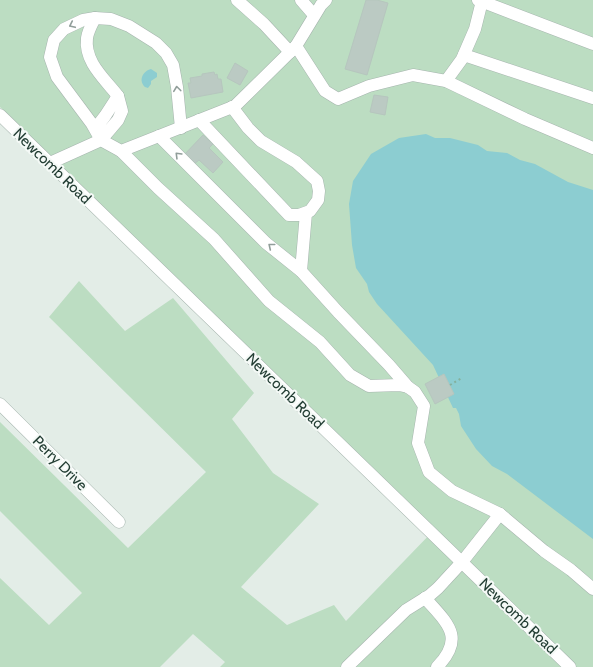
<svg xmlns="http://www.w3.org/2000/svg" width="593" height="667" font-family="Cabin,sans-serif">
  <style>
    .green { fill: #bcddc2 }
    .water { fill: #8ccdd1 }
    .building { fill: #bbcac3; stroke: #b6c6be }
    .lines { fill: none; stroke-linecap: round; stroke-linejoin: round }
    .minor-casing { stroke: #a6b5ae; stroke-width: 13 }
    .path { stroke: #84b09d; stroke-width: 2; stroke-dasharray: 2 3; stroke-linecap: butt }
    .minor { stroke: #fff; stroke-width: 12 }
    .oneway { stroke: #919e9a }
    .labels { text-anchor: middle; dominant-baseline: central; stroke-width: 4; stroke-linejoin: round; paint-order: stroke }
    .street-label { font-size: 15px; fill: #233e34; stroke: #f4f9f6 }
  </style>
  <rect width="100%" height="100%" fill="#e3ede7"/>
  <polygon class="green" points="0,0 593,0 593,667 220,667 225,662 193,634 160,667 0,667 0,578 49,625 82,593 0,511 0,422 128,548 206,472 49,317 79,281 125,331 173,298 254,393 232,419 273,473 319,504 241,587 287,625 334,605 346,621 435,529 0,107"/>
  <g class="water">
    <path d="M 151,69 L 157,73 L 157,77 L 151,81 L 151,84 L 148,88 L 145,87 C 138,80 143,71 151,69 Z"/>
    <polygon points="426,134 435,138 450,138 478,145 487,151 507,153 520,160 535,164 568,182 593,190 593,539 507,474 492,466 476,449 461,426 459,414 456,408 453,408 433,365 377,304 369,292 367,284 356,268 352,245 349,204 353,181 371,154 399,138"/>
  </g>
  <g class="building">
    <polygon points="366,0 377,0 388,3 367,75 345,69"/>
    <polygon points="235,63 248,71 240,85 227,78"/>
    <polygon points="214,72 215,75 217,74 218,79 221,79 223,92 191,98 188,83 191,83 190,78 202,76 202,74"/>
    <polygon points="374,95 388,97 385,115 370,112"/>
    <polygon points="203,135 213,144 209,148 223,162 213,173 199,160 193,165 183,156"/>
    <polygon points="444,374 454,394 435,404 425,384"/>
  </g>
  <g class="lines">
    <g class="minor-casing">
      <g id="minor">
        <polyline points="237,0 264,24 290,52"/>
        <polyline points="301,0 314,15"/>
        <polyline points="478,0 593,44"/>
        <path d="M 95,18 C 92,24 88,31 87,38 C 84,62 105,79 118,96"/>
        <polyline points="296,46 325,91 338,99 369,86 413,75 446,81 525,119 593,148"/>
        <polyline points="464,55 593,98"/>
        <polyline points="446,81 462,59 475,29 482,1"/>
        <polyline points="0,115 570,667"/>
        <polyline points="199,120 289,215 299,215 310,211 318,200 319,191 317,181 296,162 261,141 248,128 232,107"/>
        <polyline points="95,129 105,116 118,96 122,111 118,120 101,140 92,124 57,77 50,57 54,40 64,29 83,20 95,18 111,19 129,26 156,43 166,53 173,65 177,87 181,128"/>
        <polyline points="159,136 266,243 301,271"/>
        <polyline points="121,151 158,188 214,239 269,301 320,342 350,375 369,386 399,385 408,387 415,392 424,406 418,443 429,472 452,491 500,514 544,551 571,570 593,589"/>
        <polyline points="50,163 101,140 121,151 235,106 296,46 321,5 326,0"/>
        <polyline points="306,213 301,271 338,312 389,365 408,387"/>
        <polyline points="0,404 119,522"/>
        <path d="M 425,598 C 447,623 466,637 437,667"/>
        <polyline points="347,667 406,610 430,595 438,588 462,562 500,514"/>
      </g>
    </g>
    <polyline class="path" points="450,385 462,378"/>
    <use href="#minor" class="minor"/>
  </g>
  <defs><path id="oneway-chevron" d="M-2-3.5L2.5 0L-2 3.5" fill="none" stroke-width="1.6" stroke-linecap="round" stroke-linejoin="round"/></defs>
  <g class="oneway">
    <use href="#oneway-chevron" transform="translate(72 25) rotate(155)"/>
    <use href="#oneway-chevron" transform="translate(177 89) rotate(-97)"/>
    <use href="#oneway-chevron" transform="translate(178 155) rotate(-135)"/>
    <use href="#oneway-chevron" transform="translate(271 246) rotate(-141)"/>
  </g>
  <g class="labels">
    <g class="street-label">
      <text transform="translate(52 166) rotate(44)">Newcomb Road</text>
      <text transform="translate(285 391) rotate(44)">Newcomb Road</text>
      <text transform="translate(60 463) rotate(45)">Perry Drive</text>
      <text transform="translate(518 616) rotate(44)">Newcomb Road</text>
    </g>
  </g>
</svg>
